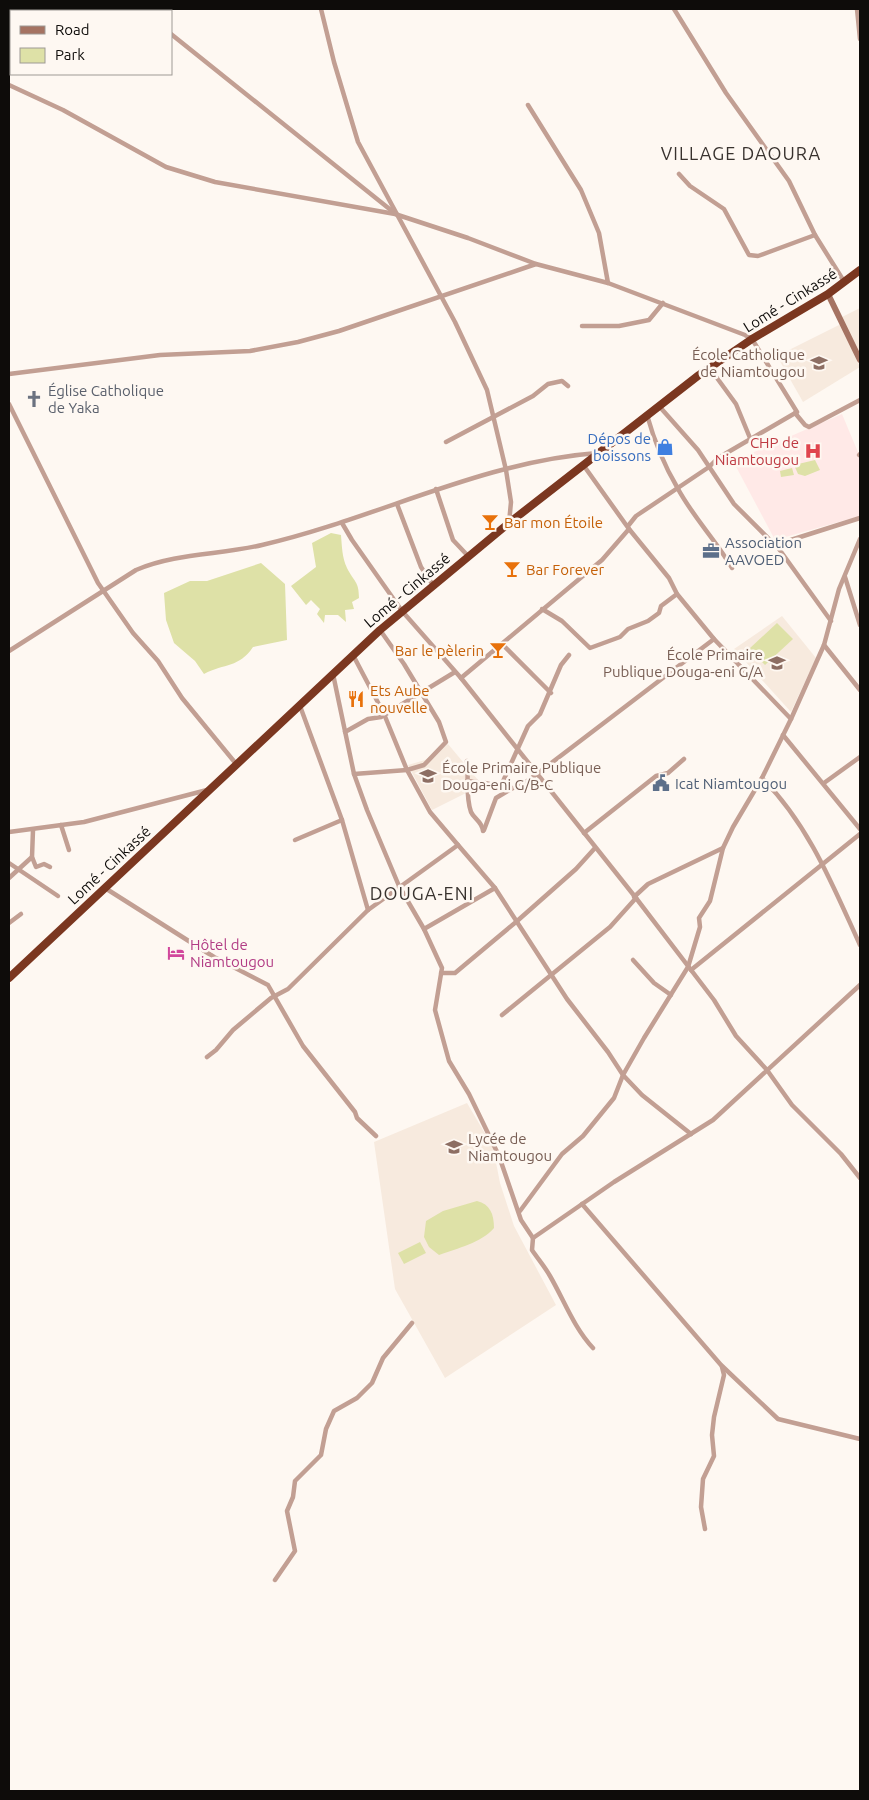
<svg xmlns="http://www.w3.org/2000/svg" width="869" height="1800" font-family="Ubuntu,sans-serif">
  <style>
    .built { fill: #f7eade }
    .medical { fill: #ffe9e7 }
    .green { fill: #dee1a7 }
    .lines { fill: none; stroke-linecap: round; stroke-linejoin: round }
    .street { stroke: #c29f93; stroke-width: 4.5 }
    .secondary { stroke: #a57362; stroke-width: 6 }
    .highway { stroke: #7b3720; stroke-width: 8 }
    .labels { text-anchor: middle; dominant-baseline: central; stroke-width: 5; stroke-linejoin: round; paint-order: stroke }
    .street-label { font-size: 15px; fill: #0e0c0a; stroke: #fef8f2 }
    .education-label { font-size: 15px; fill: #785e54; stroke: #fef8f2; text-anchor: end }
    .worship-label { font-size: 15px; fill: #5b616d; stroke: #fef8f2; text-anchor: start }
    .shop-label { font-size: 15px; fill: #366cbe; stroke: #fef8f2; text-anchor: end }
    .health-label { font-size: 15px; fill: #be3a42; stroke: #fef8f2; text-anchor: end }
    .food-label { font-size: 15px; fill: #c56008; stroke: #fef8f2; text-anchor: start }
    .service-label { font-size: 15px; fill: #4e5e75; stroke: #fef8f2; text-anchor: start }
    .hotel-label { font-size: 15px; fill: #b23c85; stroke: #fef8f2; text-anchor: start }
    .quarter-label { font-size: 18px; letter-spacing: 1px; fill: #38322e; stroke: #fef8f2 }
  </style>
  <rect width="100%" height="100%" fill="#fef8f2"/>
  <g class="built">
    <polygon points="860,308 860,353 842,317"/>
    <polygon points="841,324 860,367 803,402 777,356"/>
    <polygon points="782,616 816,658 791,712 734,649"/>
    <polygon points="448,744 478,780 472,790 432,810 408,765 425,760"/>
    <polygon points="467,1103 493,1147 500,1183 514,1226 556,1305 445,1378 395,1289 374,1142"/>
  </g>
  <polygon class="medical" points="842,414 860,457 860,516 775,540 733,461"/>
  <g class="green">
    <polygon points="815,460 820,470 805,476 798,474 794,465"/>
    <polygon points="792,468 794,475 781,477 780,471"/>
    <path d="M 331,533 L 341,535 C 342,547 342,557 347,568 C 354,582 359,581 359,598 L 352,602 L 354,609 L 345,610 L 346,622 L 338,615 L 325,615 L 324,623 L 317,614 L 320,609 L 311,600 L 306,605 L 291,586 L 316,567 L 312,543 Z"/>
    <path d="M 261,563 L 285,584 L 287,640 L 253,647 C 239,668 225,663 204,674 L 195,661 L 174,643 L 166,620 L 164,593 L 190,581 L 207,581 Z"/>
    <polygon points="777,623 793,639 765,665 749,649"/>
    <path d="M 477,1201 C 490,1204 494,1214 494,1228 C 481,1243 458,1248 439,1255 L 429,1247 L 424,1237 L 426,1221 L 443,1211 Z"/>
    <polygon points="420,1242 426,1253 404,1264 398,1253"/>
  </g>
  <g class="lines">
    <g class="street">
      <polyline points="140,9 143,11"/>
      <polyline points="321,9 334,62 358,142 455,322 487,390 506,470 511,502 509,523"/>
      <polyline points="674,9 726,93 789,181 815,235 845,283"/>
      <polyline points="857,9 860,39"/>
      <polyline points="9,11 11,9"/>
      <polyline points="171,34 392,211"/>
      <polyline points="9,85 63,110 166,167 215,182 395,214 468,238 536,264 608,283 745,335 752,339 797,412 718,458 709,467 636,516 628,526"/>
      <polyline points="528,105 581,190 599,233 608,283"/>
      <polyline points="679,174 690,186 724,209 749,255 758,256 815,235"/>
      <polyline points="582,326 619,326 649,320 663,303"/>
      <polyline points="709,367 736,404 750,438"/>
      <polyline points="9,374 160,355 250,351 298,342 339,331 536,264"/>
      <polyline points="9,404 98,583 133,633 158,661 182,698 237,765"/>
      <polyline points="659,406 698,450 734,504 779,549 831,621"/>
      <polyline points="795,413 805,425 809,427 860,400"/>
      <path d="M 647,415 C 654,440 664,465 677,487 C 692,516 716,540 732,568"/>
      <polyline points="446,442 533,396 548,384 562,381 568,386"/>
      <polyline points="859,455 860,454"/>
      <polyline points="584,466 629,529 669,578 677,594 714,639 791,719"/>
      <polyline points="436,489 453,540 469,557"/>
      <polyline points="397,504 421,567 433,585"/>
      <polyline points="342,523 352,540 402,611 461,678 636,898 714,1000 736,1036 767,1070 792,1105 841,1154 860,1178"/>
      <polyline points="775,545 860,518"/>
      <polyline points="845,577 860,625"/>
      <polyline points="542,609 562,621 590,648 620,637 628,629 648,621 659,613 661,606 677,594"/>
      <polyline points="502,644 551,693"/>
      <polyline points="824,645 860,690"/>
      <path d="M 9,651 L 136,570 C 176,553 220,555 262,545 C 375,519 480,462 597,453"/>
      <polyline points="333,674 354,774 367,810 399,886 424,929 442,968 435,1010 449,1061 469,1094 499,1156 521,1220 533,1238"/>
      <polyline points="461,678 602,560 629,529"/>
      <polyline points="300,706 342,820 368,910"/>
      <polyline points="345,732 368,719 381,717 455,672"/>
      <polyline points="783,735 860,829"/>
      <path d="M 467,761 C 469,777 465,795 471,812 C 474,819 482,821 483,831"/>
      <polyline points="354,774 407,770 424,765 446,742 439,722 404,664 380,630"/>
      <path d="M 762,778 C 809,825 833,886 860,945"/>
      <polyline points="467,781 485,783 511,789 529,780 714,639"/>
      <polyline points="824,783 860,757"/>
      <polyline points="500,788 528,726 540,714 561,665 569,655"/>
      <polyline points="61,825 69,850"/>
      <polyline points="33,830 32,857 36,867 44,864 50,867"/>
      <polyline points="484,830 496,798 511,789"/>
      <polyline points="9,832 84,822 207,790"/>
      <polyline points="584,833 656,776 668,773 684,759"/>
      <polyline points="295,840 342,820"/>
      <polyline points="458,845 495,888 567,999 608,1052 623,1075 642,1095 691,1134"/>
      <polyline points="9,863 58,896"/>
      <polyline points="9,878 32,857"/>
      <polyline points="105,888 214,957 268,985 303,1046 355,1112 357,1118 376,1136"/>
      <polyline points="634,897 648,884 723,848"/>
      <polyline points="9,923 21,914"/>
      <polyline points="424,929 495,888"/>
      <polyline points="633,960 654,983 671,995"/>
      <polyline points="691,970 860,834"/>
      <polyline points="441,973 455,973 516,922 576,869 595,848"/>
      <polyline points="502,1015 610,927 636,898"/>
      <polyline points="207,1057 216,1050 233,1030 271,998 288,989 368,910 458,845 430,812 407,770 384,714 353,655"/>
      <polyline points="582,1204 721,1365 778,1419 860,1439"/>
      <polyline points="520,1211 562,1154 583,1136 614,1098 623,1075 644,1038 688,967 700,927 699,918 710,901 723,848 733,827 762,778 791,719 824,645 839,589 860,539"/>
      <path d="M 593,1348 C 574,1328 564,1300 550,1276 C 545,1267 538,1259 532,1250 L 533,1238 L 614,1182 L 713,1120 L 860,985"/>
      <polyline points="705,1529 701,1507 703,1479 714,1456 712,1435 714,1417 724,1375 722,1367"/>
      <polyline points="275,1580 295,1551 287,1511 293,1497 295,1481 321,1455 326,1429 334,1411 357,1398 372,1383 383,1358 412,1323"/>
    </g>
    <polyline class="secondary" points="828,294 860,360"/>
    <polyline class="highway" points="9,978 380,630 509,523 699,375 752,339 828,294 860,270"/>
  </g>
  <defs>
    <g id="school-bare" transform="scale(1.35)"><path d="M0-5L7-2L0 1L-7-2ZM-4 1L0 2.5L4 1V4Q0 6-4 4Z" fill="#8d6e63" stroke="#fef8f2" stroke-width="2.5" paint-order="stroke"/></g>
    <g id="church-bare" transform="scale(1.35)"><path d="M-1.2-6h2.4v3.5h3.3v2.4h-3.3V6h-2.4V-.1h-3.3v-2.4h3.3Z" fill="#6b7280" stroke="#fef8f2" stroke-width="2.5" paint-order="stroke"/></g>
    <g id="shop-bare" transform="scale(1.35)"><path d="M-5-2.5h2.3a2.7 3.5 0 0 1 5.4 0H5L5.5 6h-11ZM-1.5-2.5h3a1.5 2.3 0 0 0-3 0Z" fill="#3f7fe0" stroke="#fef8f2" stroke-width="2.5" paint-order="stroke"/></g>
    <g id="hospital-bare" transform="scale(1.35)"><path d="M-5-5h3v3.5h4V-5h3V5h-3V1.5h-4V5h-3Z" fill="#e0444e" stroke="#fef8f2" stroke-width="2.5" paint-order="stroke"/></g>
    <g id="bar-bare" transform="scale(1.35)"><path d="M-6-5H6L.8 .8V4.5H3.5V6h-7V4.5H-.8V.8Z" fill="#e8710a" stroke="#fef8f2" stroke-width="2.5" paint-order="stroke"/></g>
    <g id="office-bare" transform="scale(1.35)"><path d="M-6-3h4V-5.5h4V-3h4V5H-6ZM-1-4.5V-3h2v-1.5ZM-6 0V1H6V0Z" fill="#5c6f8a" stroke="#fef8f2" stroke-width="2.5" paint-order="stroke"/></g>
    <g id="restaurant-bare" transform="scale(1.35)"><path d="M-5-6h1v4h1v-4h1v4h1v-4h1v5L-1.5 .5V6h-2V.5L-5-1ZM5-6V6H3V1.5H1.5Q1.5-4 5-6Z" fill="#e8710a" stroke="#fef8f2" stroke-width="2.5" paint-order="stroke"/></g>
    <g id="civic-bare" transform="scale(1.35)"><path d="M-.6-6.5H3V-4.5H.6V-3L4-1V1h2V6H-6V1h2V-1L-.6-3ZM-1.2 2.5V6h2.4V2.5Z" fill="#5c6f8a" stroke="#fef8f2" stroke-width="2.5" paint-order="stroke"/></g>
    <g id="hotel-bare" transform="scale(1.35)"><path d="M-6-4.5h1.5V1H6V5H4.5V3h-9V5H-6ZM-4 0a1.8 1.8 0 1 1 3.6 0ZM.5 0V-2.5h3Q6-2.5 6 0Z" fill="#d1479c" stroke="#fef8f2" stroke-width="2.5" paint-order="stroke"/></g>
  </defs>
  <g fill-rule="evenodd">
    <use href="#school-bare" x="819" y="363"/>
    <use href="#church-bare" x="34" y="399"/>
    <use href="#shop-bare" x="665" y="447"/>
    <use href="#hospital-bare" x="813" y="451"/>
    <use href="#bar-bare" x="490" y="522"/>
    <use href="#office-bare" x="711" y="551"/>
    <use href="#bar-bare" x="512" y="569"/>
    <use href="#bar-bare" x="498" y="650"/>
    <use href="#school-bare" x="777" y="663"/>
    <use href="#restaurant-bare" x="356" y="699"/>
    <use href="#school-bare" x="428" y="776"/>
    <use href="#civic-bare" x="661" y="783"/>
    <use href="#hotel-bare" x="176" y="953"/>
    <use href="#school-bare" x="454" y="1147"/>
  </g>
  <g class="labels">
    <g class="street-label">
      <text transform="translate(790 300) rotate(-32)">Lomé - Cinkassé</text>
      <text transform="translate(407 590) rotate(-40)">Lomé - Cinkassé</text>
      <text transform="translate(109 865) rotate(-43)">Lomé - Cinkassé</text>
    </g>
    <g class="education-label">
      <text x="805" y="354">École Catholique<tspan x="805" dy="17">de Niamtougou</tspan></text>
      <text x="763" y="654">École Primaire<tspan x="763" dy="17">Publique Douga-eni G/A</tspan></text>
      <text x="442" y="767" text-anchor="start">École Primaire Publique<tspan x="442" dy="17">Douga-eni G/B-C</tspan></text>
      <text x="468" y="1138" text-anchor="start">Lycée de<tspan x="468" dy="17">Niamtougou</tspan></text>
    </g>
    <g class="worship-label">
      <text x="48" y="390">Église Catholique<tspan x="48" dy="17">de Yaka</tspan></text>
    </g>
    <g class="shop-label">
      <text x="651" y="438">Dépos de<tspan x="651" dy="17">boissons</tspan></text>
    </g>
    <g class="health-label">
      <text x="799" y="442">CHP de<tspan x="799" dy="17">Niamtougou</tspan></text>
    </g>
    <g class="food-label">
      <text x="504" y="522">Bar mon Étoile</text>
      <text x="526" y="569">Bar Forever</text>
      <text x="484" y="650" text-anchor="end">Bar le pèlerin</text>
      <text x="370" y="690">Ets Aube<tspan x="370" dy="17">nouvelle</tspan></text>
    </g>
    <g class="service-label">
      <text x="725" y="542">Association<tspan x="725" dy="17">AAVOED</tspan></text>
      <text x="675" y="783">Icat Niamtougou</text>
    </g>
    <g class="hotel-label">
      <text x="190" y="944">Hôtel de<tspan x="190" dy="17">Niamtougou</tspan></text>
    </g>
    <g class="quarter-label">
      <text x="741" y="153">VILLAGE DAOURA</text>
      <text x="422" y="893">DOUGA-ENI</text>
    </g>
  </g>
  <rect width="869" height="1800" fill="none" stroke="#0e0c0a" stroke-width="20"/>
  <rect x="10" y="10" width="162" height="65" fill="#fef8f2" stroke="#9e9a95"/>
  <rect x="20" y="26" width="25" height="8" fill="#a57362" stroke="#9e9a95"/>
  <text x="55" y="35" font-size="15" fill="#0e0c0a">Road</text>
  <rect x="20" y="48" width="25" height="15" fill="#dee1a7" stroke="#9e9a95"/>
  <text x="55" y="60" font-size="15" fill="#0e0c0a">Park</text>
</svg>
